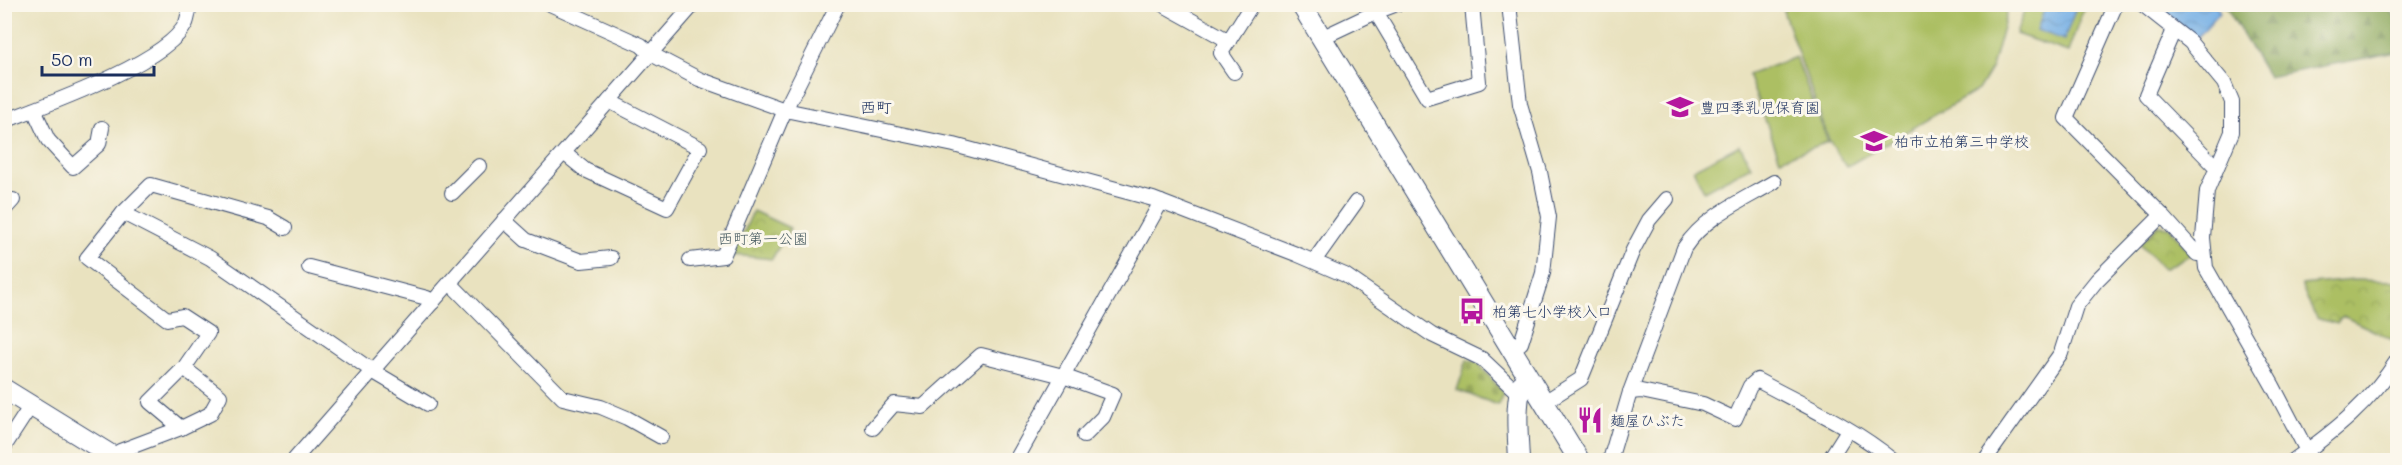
<svg xmlns="http://www.w3.org/2000/svg" width="2402" height="465" font-family="Mali,'Klee One',sans-serif">
  <style>
    .forest { fill: url(#forest-firs); stroke: #526a5c; stroke-width: 1.5 }
    .cemetery { fill: url(#cemetery-stones); stroke: #647760; stroke-width: 1.5 }
    .park { fill: url(#park-crowns); stroke: #647760; stroke-width: 1.5 }
    .pitch { fill: #acbf63; stroke: #647760; stroke-width: 1.5 }
    .water { fill: url(#water-waves); stroke: #486fa2; stroke-width: 1.5 }
    .lines { fill: none; stroke-linecap: round; stroke-linejoin: round }
    .street-casing { stroke: #3a4a6d; stroke-width: 16 }
    .secondary-casing { stroke: #3a4a6d; stroke-width: 22 }
    .street { stroke: #fff; stroke-width: 14 }
    .secondary { stroke: #fff; stroke-width: 20 }
    .labels { text-anchor: middle; dominant-baseline: central; stroke-width: 6; stroke-linejoin: round; paint-order: stroke }
    .poi-label { font-size: 15px; fill: #1b2f5e; stroke: #fbf7ec; text-anchor: start }
    .park-label { font-size: 15px; fill: #465a60; stroke: #fbf7ec }
    .neighbourhood-label { font-size: 16px; fill: #1b2f5e; stroke: #fbf7ec }
  </style>
  <defs>
    <pattern id="forest-firs" width="22" height="20" patternUnits="userSpaceOnUse" patternTransform="scale(1.5)"><rect width="22" height="20" fill="#89a659"/><path d="M5 1l3.5 6h-7zM16 11l3.5 6h-7z" fill="#6f884d"/></pattern>
    <pattern id="cemetery-stones" width="16" height="16" patternUnits="userSpaceOnUse" patternTransform="scale(1.5)"><rect width="16" height="16" fill="#acbf63"/><path d="M2 7V4a2 2 0 0 1 4 0v3zM10 15v-3a2 2 0 0 1 4 0v3z" fill="#93a458"/></pattern>
    <pattern id="park-crowns" width="20" height="18" patternUnits="userSpaceOnUse" patternTransform="scale(1.5)"><rect width="20" height="18" fill="#acbf63"/><path d="M2 6a3 3 0 1 1 6 0M12 15a3 3 0 1 1 6 0" fill="none" stroke="#93a458"/></pattern>
    <pattern id="water-waves" width="16" height="10" patternUnits="userSpaceOnUse" patternTransform="scale(1.5)"><rect width="16" height="10" fill="#75afe5"/><path d="M0 5q4-4 8 0t8 0" fill="none" stroke="#5f8fbd"/></pattern>
  </defs>
  <rect width="100%" height="100%" fill="#fbf7ec"/>
  <filter id="ink" filterUnits="userSpaceOnUse"><feTurbulence type="fractalNoise" baseFrequency=".0167" numOctaves="2"/><feDisplacementMap in="SourceGraphic" scale="12" xChannelSelector="R" yChannelSelector="G"/><feConvolveMatrix kernelMatrix="1 2 1 2 8 2 1 2 1" color-interpolation-filters="sRGB"/></filter>
  <filter id="wash" filterUnits="userSpaceOnUse"><feTurbulence type="fractalNoise" baseFrequency=".008" numOctaves="4" result="noise"/><feDisplacementMap in="SourceGraphic" scale="24" xChannelSelector="R" yChannelSelector="G"/><feGaussianBlur stdDeviation="1.35" result="paint"/><feColorMatrix in="noise" values="0 0 0 0 0 0 0 0 0 0 0 0 0 0 0 0 0 1.4 0 .05"/><feComposite in="paint" operator="in"/></filter>
  <g filter="url(#wash)">
    <rect width="100%" height="100%" fill="#e9e2bf"/>
    <polygon class="forest" points="2225,5 2386,5 2397,19 2397,52 2268,77"/>
    <polygon class="cemetery" points="1467,360 1478,363 1503,393 1498,405 1457,390"/>
    <g class="park">
      <polygon points="753,211 790,228 772,259 734,255"/>
      <polygon points="2157,226 2169,227 2191,254 2164,269 2140,244"/>
      <polygon points="2354,280 2397,281 2397,342 2343,316 2337,324 2316,318 2301,285"/>
    </g>
    <g class="pitch">
      <polygon points="1789,5 1789,4 2009,5 1992,67 1978,90 1846,167 1829,140 1783,11"/>
      <polygon points="2026,5 2039,7 2040,5 2085,5 2068,52 2016,34"/>
      <polygon points="1796,57 1828,142 1780,159 1748,75"/>
      <polygon points="1740,145 1751,166 1704,191 1693,169"/>
    </g>
    <g class="water">
      <polygon points="2046,5 2077,5 2064,40 2037,30"/>
      <polygon points="2157,5 2216,5 2220,12 2196,39"/>
    </g>
  </g>
  <g filter="url(#ink)">
    <g class="lines">
      <g class="street-casing">
        <g id="street">
          <polyline points="550,4 641,45 651,54 699,79 785,110 954,145 1153,199 1296,254 1345,275 1432,335 1482,359 1519,394"/>
          <polyline points="1162,4 1229,41"/>
          <polyline points="1371,4 1427,98 1479,82 1472,4"/>
          <polyline points="1509,4 1520,104 1540,172 1549,217 1543,273 1521,343 1510,349"/>
          <polyline points="2116,4 2066,118 2162,215 2197,254 2204,254"/>
          <polyline points="2142,4 2190,42 2224,83 2232,102 2232,132 2207,191 2203,238 2206,268 2273,386 2307,451"/>
          <polyline points="2395,4 2398,8"/>
          <polyline points="2174,30 2146,95 2216,167"/>
          <polyline points="1321,38 1376,12 1397,4"/>
          <polyline points="1234,72 1221,53 1252,4"/>
          <polyline points="34,110 48,140 73,167 99,144 102,128"/>
          <path d="M 4,121 C 46,105 168,62 186,23 C 188,18 189,10 190,4"/>
          <polyline points="564,153 585,170 667,208 700,148 609,101"/>
          <polyline points="452,193 479,166"/>
          <polyline points="4,210 13,200"/>
          <polyline points="123,213 210,258 374,372 428,404"/>
          <polyline points="504,220 526,240 581,261 611,258"/>
          <polyline points="690,260 723,256 785,110 838,4"/>
          <polyline points="1314,261 1356,202"/>
          <polyline points="309,267 427,298 433,302"/>
          <polyline points="450,283 563,398 601,407 627,418 661,437"/>
          <path d="M 1630,392 L 1641,391 L 1703,404 L 1735,419 L 1750,386 L 1757,380 C 1803,405 1853,427 1893,460"/>
          <polyline points="1543,403 1581,379 1633,250 1649,220 1667,199"/>
          <polyline points="181,428 150,402 184,368 208,333 182,316 167,319 87,258 123,213 151,185 268,218 285,228"/>
          <polyline points="873,428 894,404 923,407 981,355 1063,376 1113,394 1103,417 1084,436"/>
          <polyline points="4,447 30,407"/>
          <polyline points="115,458 120,451 181,428 210,414 220,396 184,368"/>
          <polyline points="294,460 694,4"/>
          <polyline points="1016,460 1161,202"/>
          <path d="M 1610,460 L 1630,392 L 1684,248 C 1705,216 1742,201 1774,182"/>
          <polyline points="1829,460 1848,430"/>
          <polyline points="1985,460 2061,353 2076,306 2097,280 2162,215"/>
          <path d="M 2294,460 C 2335,431 2370,403 2398,359"/>
        </g>
      </g>
      <g class="secondary-casing">
        <g id="secondary">
          <polyline points="1301,4 1579,460"/>
          <polyline points="4,389 119,460"/>
          <path d="M 1519,460 C 1518,435 1515,411 1521,385 L 1528,380"/>
        </g>
      </g>
      <use href="#street" class="street"/>
      <use href="#secondary" class="secondary"/>
    </g>
  </g>
  <defs>
    <g id="school-bare" transform="scale(2.07)"><path d="M0-5L7-2L0 1L-7-2ZM-4 1L0 2.5L4 1V4Q0 6-4 4Z" fill="#b5179e" stroke="#fbf7ec" stroke-width="2.5" paint-order="stroke"/></g>
    <g id="bus-bare" transform="scale(2.07)"><path d="M-5-6H5V4H4V6H2V4H-2V6H-4V4H-5ZM-3.5-4V0h7V-4ZM-3.5 1.2v1.5H-2V1.2ZM2 1.2v1.5H3.5V1.2Z" fill="#b5179e" stroke="#fbf7ec" stroke-width="2.5" paint-order="stroke"/></g>
    <g id="restaurant-bare" transform="scale(2.07)"><path d="M-5-6h1v4h1v-4h1v4h1v-4h1v5L-1.5 .5V6h-2V.5L-5-1ZM5-6V6H3V1.5H1.5Q1.5-4 5-6Z" fill="#b5179e" stroke="#fbf7ec" stroke-width="2.5" paint-order="stroke"/></g>
  </defs>
  <g fill-rule="evenodd">
    <use href="#school-bare" x="1680" y="107"/>
    <use href="#school-bare" x="1874" y="141"/>
    <use href="#bus-bare" x="1472" y="311"/>
    <use href="#restaurant-bare" x="1590" y="420"/>
  </g>
  <g class="labels">
    <g class="poi-label">
      <text x="1700" y="107">豊四季乳児保育園</text>
      <text x="1894" y="141">柏市立柏第三中学校</text>
      <text x="1492" y="311">柏第七小学校入口</text>
      <text x="1610" y="420">麺屋ひぶた</text>
    </g>
    <g class="park-label">
      <text x="763" y="238">西町第一公園</text>
    </g>
    <g class="neighbourhood-label">
      <text x="876" y="106">西町</text>
    </g>
  </g>
  <rect width="2402" height="465" fill="none" stroke="#fbf7ec" stroke-width="24"/>
  <path d="M42 66v9h112v-9" fill="none" stroke="#1b2f5e" stroke-width="3"/>
  <text x="51" y="66" font-size="18" fill="#1b2f5e" stroke="#fbf7ec" stroke-width="4.5" paint-order="stroke">50 m</text>
</svg>
